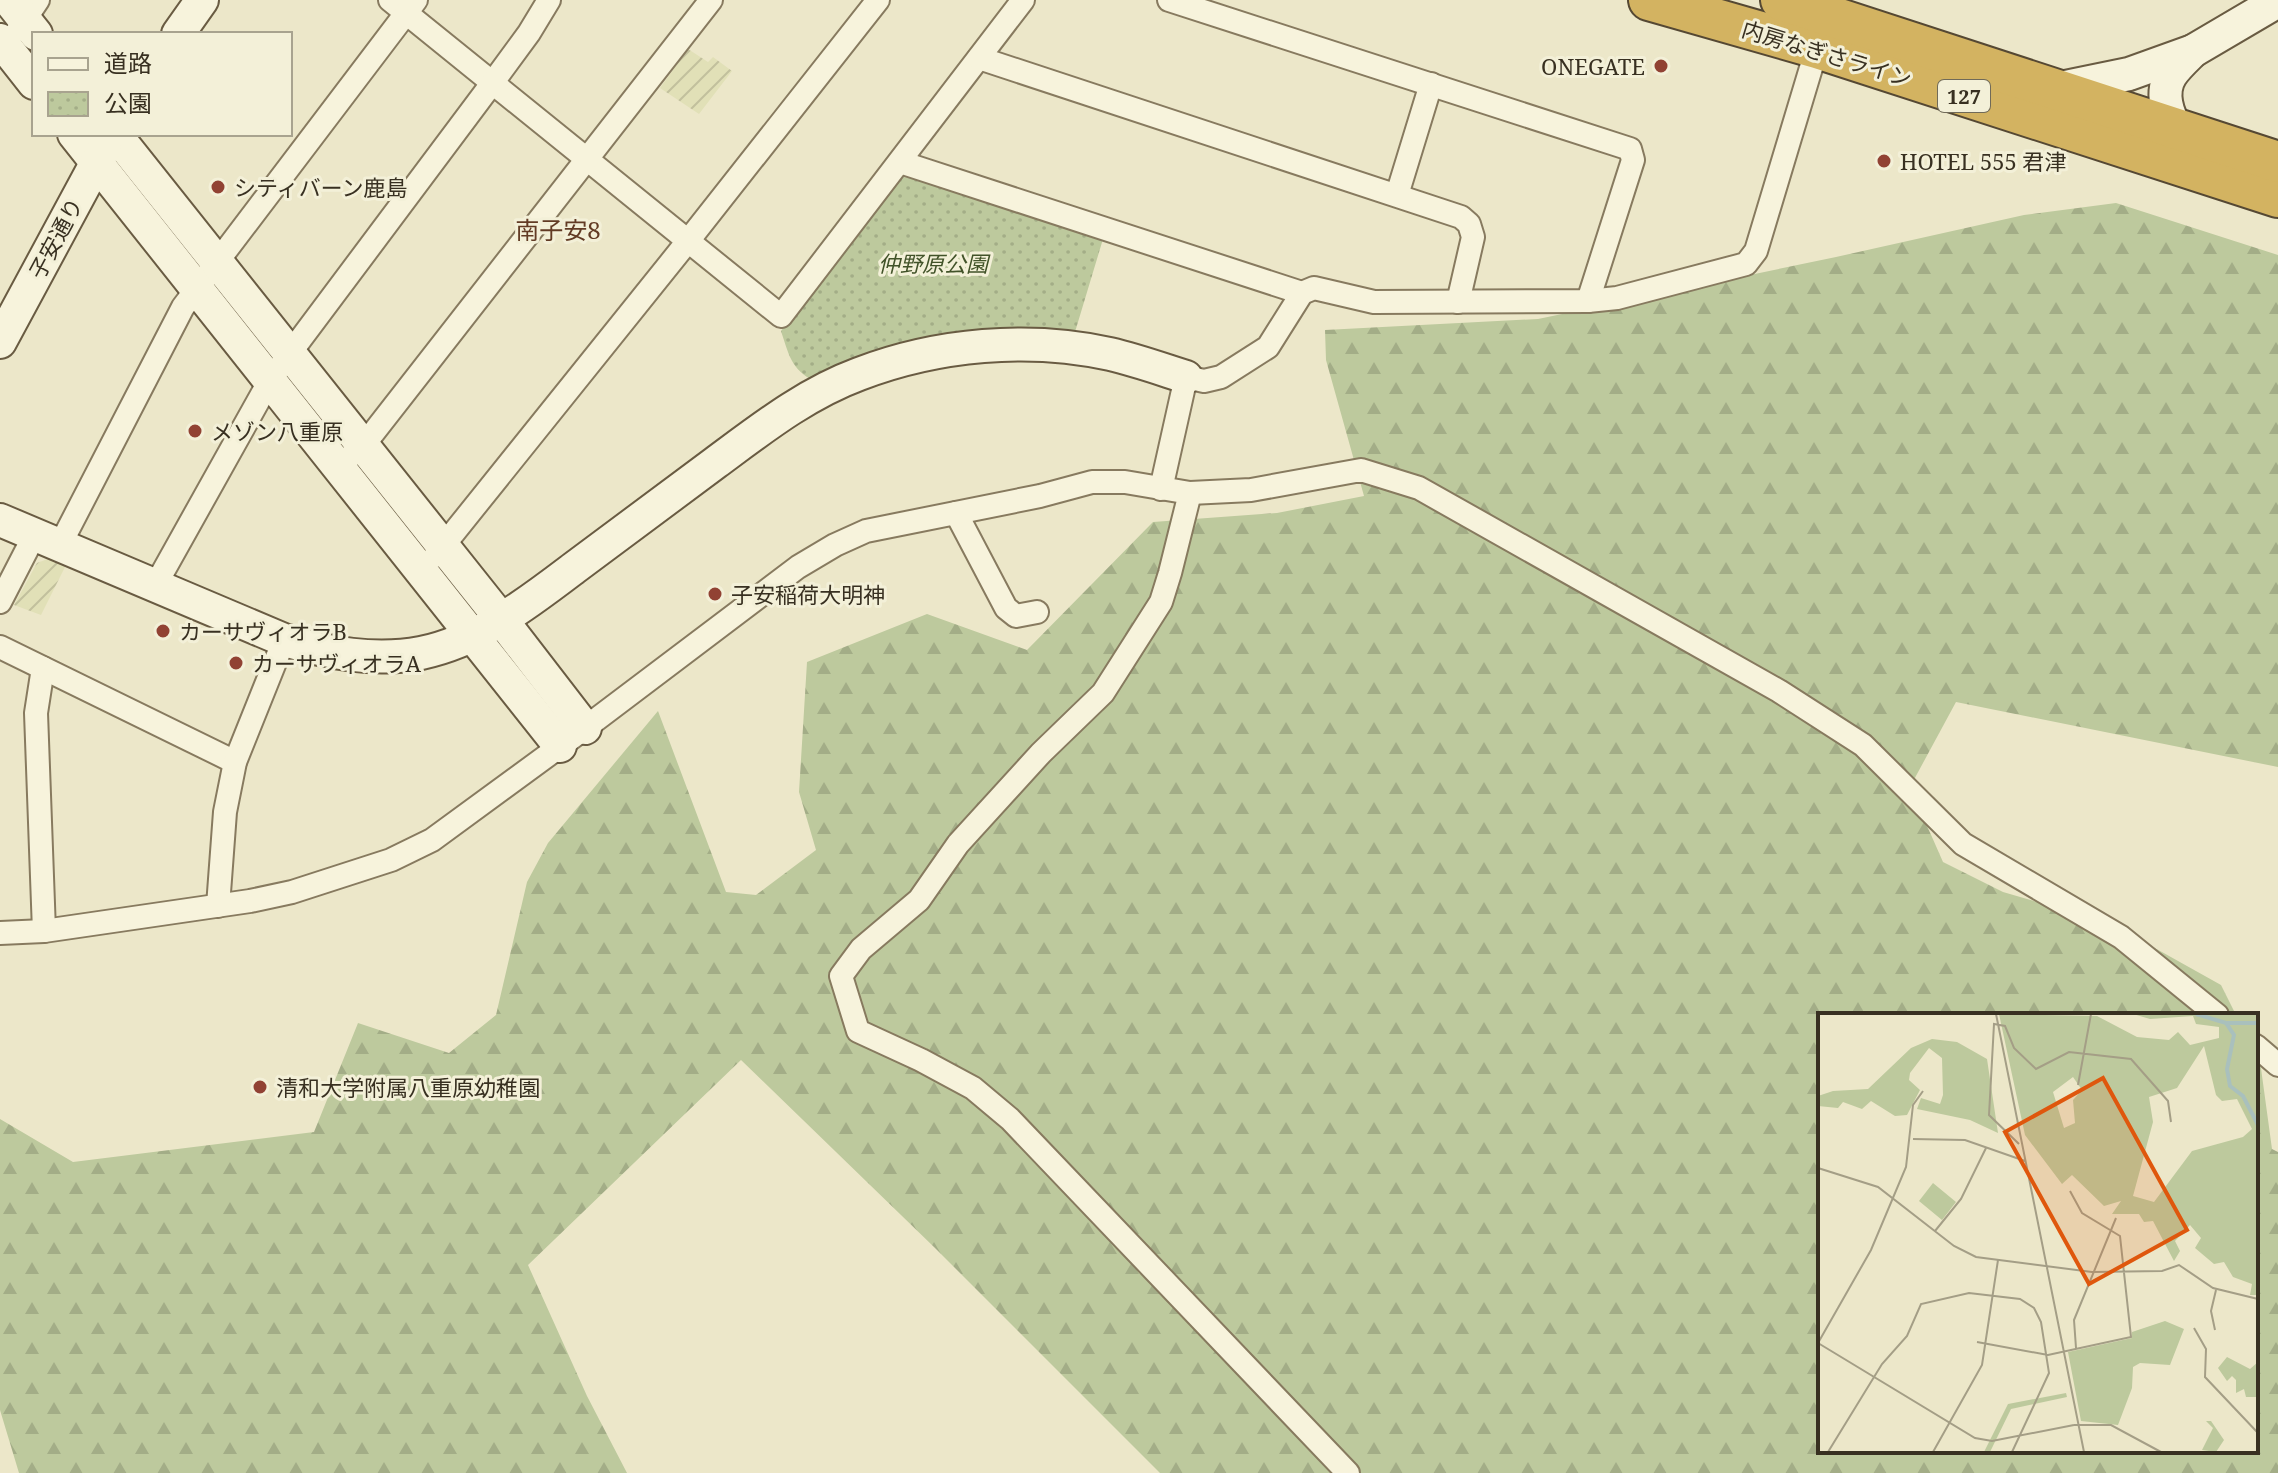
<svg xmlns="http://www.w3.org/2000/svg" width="2278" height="1473" font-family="'Noto Serif','Noto Sans JP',serif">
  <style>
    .farmland { fill: url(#farmland-furrows) }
    .forest { fill: url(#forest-firs) }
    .park { fill: url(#park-dots) }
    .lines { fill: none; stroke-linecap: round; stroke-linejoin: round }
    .street-casing { stroke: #877a5f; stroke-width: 26 }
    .secondary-casing { stroke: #695b42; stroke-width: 36 }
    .highway-casing { stroke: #554833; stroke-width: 44 }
    .street { stroke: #f7f3dc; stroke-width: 22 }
    .secondary { stroke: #f7f3dc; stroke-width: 32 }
    .highway { stroke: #d3b361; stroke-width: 40 }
    .poi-dot { fill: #914233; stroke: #f3f0d8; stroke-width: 3 }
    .labels { text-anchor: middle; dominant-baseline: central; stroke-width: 6; stroke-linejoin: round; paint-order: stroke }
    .shield { fill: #f3f0d8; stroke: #706a58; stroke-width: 2 }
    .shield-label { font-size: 20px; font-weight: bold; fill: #383021 }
    .street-label { font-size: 22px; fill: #383021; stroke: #f3f0d8 }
    .poi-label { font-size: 22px; fill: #383021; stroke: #f3f0d8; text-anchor: start }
    .park-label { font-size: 22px; font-style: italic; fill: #425329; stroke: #f3f0d8 }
    .neighbourhood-label { font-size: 24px; fill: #623b24; stroke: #f3f0d8 }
    .inset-river { fill: none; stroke: #a9c0bd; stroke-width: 4 }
    .inset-road { fill: none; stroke: #a49e86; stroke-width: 2 }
    .view { fill: #df570d; fill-opacity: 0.15; stroke: #df570d; stroke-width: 4 }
    .inset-edge { fill: none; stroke: #383021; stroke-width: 4 }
  </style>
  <defs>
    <pattern id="farmland-furrows" width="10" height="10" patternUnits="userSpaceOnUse" patternTransform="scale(2)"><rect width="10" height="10" fill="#e1e0b7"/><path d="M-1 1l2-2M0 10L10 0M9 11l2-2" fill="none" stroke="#c2c09d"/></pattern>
    <pattern id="forest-firs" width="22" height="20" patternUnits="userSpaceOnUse" patternTransform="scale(2)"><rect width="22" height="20" fill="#bdc99d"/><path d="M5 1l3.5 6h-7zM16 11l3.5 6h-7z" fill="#a3ad87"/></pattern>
    <pattern id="park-dots" width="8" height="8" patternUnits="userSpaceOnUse" patternTransform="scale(2)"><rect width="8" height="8" fill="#bdc99d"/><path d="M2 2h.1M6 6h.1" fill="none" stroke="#a3ad87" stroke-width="1.8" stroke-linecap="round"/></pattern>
  </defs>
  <rect width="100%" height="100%" fill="#ece7c9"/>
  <g class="farmland">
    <polygon points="688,49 708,62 713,57 732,71 699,114 660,88"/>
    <polygon points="50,558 64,564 65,567 41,615 14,605 37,563"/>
  </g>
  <polygon class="forest" points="2116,203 2278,255 2278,767 1956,702 1910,787 1943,862 2003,892 2110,923 2221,985 2236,1015 1820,1015 1820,1451 2256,1451 2256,1054 2260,1061 2272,1149 2278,1152 2278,1473 1160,1473 934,1247 741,1060 528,1265 587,1396 627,1473 19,1473 0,1410 0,1119 73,1162 314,1132 358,1023 449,1053 496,1015 527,882 548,843 658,711 726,892 756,895 816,850 799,792 807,662 927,614 1027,650 1153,522 1277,513 1364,496 1326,360 1325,330 1538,319 1836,257 2024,215"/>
  <path class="park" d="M 902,177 L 919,178 L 1103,239 L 1075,332 L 814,381 C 791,369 789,355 781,331 Z"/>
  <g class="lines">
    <g class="street-casing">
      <g id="street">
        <polyline points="390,0 781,316 1023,0"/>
        <polyline points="1169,0 1630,149 1633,160 1588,301"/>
        <polyline points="18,30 38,0"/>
        <polyline points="979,58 1461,217 1469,224 1473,237 1458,302"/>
        <polyline points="900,162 1302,293"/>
        <polyline points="1397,195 1431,84"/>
        <polyline points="338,466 363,446 711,0"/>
        <polyline points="1161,489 1186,377 1204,381 1221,377 1268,347 1302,293 1314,288 1374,302 1588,301 1617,298 1746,264 1756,251 1817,48"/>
        <polyline points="1190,493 1170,573 1161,602 1103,693 1041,753 958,844 919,900 861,949 841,976 858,1031 921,1060 973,1088 1010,1119 1348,1473"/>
        <polyline points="956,513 1006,608 1016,616 1037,612"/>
        <polyline points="60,545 183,307 416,0"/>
        <polyline points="435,556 688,241 878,0"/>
        <polyline points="155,586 270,380 493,82 529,33 549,0"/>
        <polyline points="0,602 35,534"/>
        <polyline points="0,647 235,762"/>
        <polyline points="43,668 36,713 44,931"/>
        <polyline points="218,906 225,812 235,762 284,640"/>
        <polyline points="0,933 44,931 250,901 292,892 391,860 432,840 585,728 798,567 835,545 866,531 1040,496 1092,482 1125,482 1190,493 1251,490 1361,470 1419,488 1779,691 1863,745 1963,844 2121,937 2217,1015"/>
        <polyline points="2256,1046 2278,1065"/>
      </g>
    </g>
    <g class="secondary-casing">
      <g id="secondary">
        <polyline points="9,0 36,34"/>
        <polyline points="178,34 202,0"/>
        <polyline points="0,40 34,83"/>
        <polyline points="2056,89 2129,74 2193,51 2278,1"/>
        <path d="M 2178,130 C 2167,115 2160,92 2171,75 C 2177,66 2186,58 2193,51"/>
        <polyline points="74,134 560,746"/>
        <polyline points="115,134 501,619 585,728"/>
        <polyline points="0,342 105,147"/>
        <path d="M 0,520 L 284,640 C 329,653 374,662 421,653 C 479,641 528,603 574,568 C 621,533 668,498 715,463 C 761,429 805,394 859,374 C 937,344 1029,336 1110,354 C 1136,360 1161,369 1186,377"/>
      </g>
    </g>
    <g class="highway-casing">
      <g id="highway">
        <polyline points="1649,0 1817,48 2278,197"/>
        <polyline points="1781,0 2278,162"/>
      </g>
    </g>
    <use href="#street" class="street"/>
    <use href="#secondary" class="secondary"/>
    <use href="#highway" class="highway"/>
  </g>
  <g class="poi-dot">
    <circle cx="1661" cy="66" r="8"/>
    <circle cx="1884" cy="161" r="8"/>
    <circle cx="218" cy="187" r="8"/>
    <circle cx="195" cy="431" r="8"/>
    <circle cx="715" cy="594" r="8"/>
    <circle cx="163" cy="631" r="8"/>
    <circle cx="236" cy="663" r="8"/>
    <circle cx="260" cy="1087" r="8"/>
  </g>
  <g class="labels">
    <rect class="shield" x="1938" y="80" width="52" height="32" rx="6"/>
    <g class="shield-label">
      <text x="1964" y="96">127</text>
    </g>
    <g class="street-label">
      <text transform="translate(1827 53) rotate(17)">内房なぎさライン</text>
      <text transform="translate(55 238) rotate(-62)">子安通り</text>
    </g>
    <g class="poi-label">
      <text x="1645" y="66" text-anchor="end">ONEGATE</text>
      <text x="1900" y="161">HOTEL 555 君津</text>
      <text x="234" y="187">シティバーン鹿島</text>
      <text x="211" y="431">メゾン八重原</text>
      <text x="731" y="594">子安稲荷大明神</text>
      <text x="179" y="631">カーサヴィオラB</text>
      <text x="252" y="663">カーサヴィオラA</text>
      <text x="276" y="1087">清和大学附属八重原幼稚園</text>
    </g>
    <g class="park-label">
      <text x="933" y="263">仲野原公園</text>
    </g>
    <g class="neighbourhood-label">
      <text x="558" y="229">南子安8</text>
    </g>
  </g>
  <g transform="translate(1818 1013)">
    <rect width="440" height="440" fill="#ece7c9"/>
    <path d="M 181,1 L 279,3 L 319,24 L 351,27 L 360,19 L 372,32 L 401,25 L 401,14 L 378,11 L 375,3 L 332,6 L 315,1 L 440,1 L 440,282 L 432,282 L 434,271 L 415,264 L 406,249 L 396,251 L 377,235 L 383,225 L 372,212 L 357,228 L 362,238 L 356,248 L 335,208 L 326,209 L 321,201 L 294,201 L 303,188 L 286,193 L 254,162 L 244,171 L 207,122 ZM 386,33 L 398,82 L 404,88 L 419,86 L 434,116 L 425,124 L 374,138 L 336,189 L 315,183 L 335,109 L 331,84 L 359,75 ZM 255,64 L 264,77 L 255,87 L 257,110 L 246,115 L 235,79 ZM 114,26 L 139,29 L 169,46 L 180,120 L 152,107 L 99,96 L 103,85 L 122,91 L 125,82 L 124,45 L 111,35 L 92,60 L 91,67 L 102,77 L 89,102 L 77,103 L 53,88 L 44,96 L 25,89 L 20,95 L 0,93 L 0,83 L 15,78 L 50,76 L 93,35 ZM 409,344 L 432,356 L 440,349 L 440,390 L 439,384 L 428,384 L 426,376 L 418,380 L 418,367 L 414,363 L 409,368 L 400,355 ZM 388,408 L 393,408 L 406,427 L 398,439 L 384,437 L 395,415 Z" fill="#bdc99d" fill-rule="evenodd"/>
    <path d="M 115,170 L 138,189 L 124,207 L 101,188 ZM 347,308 L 366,316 L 352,352 L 322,350 L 315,354 L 314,375 L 300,412 L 263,408 L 250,339 L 314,325 L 314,319 ZM 248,380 L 249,384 L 193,396 L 172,439 L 166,439 L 190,391 Z" fill="#bdc99d"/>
    <path class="inset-river" d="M 378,1 L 408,10 L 440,10M 408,10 L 416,22 L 409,56 L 412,73 L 425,83 L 440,112"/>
    <path class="inset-road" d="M 178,1 L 266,439M 260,72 L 273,1M 95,126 L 147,127 L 207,148M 201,131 L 171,102 L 176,11 L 187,13 L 196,35 L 218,56 L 251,39 L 313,46 L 350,88 L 353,109M 0,155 L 60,174 L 136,233 L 158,244 L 274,259 L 344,258 L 361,252 L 395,275 L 440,286M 117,218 L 143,186 L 168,135M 376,315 L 388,336 L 387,364 L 440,420M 397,317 L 393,298 L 398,277M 159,329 L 230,342 L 313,324 L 302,223 L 264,200 L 252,178M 0,330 L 157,425 L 174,428 L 256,412M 0,330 L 53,237 L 88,154 L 95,92 L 105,78M 258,335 L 256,307 L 298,205M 256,412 L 293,412 L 343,439M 10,439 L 64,351 L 89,323 L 103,291 L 151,280 L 202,286 L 216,295 L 223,309 L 231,360 L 194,439M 115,439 L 164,352 L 180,247"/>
    <path class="view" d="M 285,65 L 369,217 L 271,271 L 187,119 Z"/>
    <rect width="440" height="440" class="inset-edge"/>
  </g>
  <rect x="32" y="32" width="260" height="104" fill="#f3f0d8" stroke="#a8a38f" stroke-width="2"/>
  <rect x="48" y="58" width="40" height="12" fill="#f7f3dc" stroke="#a8a38f" stroke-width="2"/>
  <text x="104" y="72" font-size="24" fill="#383021">道路</text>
  <rect x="48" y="92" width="40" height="24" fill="url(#park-dots)" stroke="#a8a38f" stroke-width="2"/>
  <text x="104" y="112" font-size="24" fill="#383021">公園</text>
</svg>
